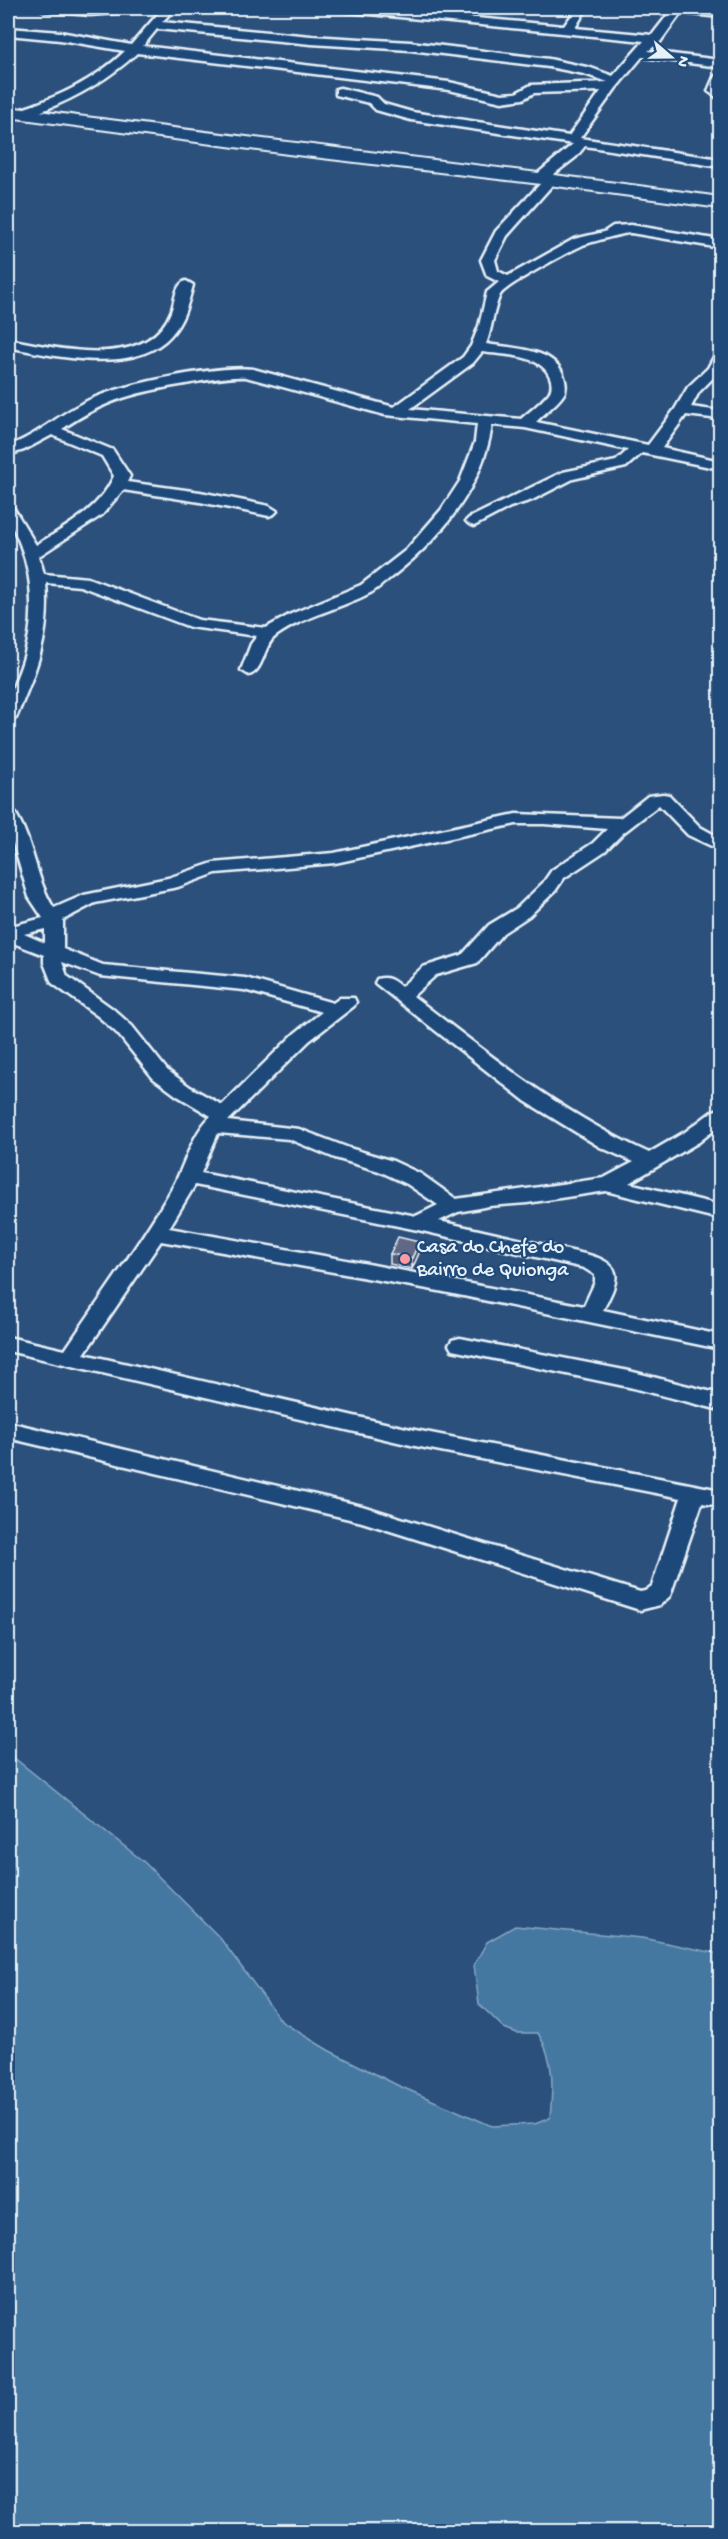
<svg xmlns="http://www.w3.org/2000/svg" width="728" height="2539" font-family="'Gochi Hand',sans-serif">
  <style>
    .water { fill: #4478a1; stroke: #86a8c4; stroke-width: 1.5 }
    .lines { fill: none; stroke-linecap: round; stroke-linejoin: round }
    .minor-casing { stroke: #e8f1f8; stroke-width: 5 }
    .secondary-casing { stroke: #e8f1f8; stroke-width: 4 }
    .minor { fill: #1f4a7a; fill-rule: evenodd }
    .secondary { fill: #1f4a7a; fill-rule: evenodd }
    .wall { fill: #535973; stroke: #e8f1f8; stroke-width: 1.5 }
    .shaded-wall { fill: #43495e; stroke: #e8f1f8; stroke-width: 1.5 }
    .building { fill: #606886; stroke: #e8f1f8; stroke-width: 1.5 }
    .poi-dot { fill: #ff9aa2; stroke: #1f4a7a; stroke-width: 2 }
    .labels { text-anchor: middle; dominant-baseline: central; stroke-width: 4.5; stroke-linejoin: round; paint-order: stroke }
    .poi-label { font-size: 20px; fill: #e8f1f8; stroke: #1f4a7a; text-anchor: start }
  </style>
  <rect width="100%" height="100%" fill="#2c507c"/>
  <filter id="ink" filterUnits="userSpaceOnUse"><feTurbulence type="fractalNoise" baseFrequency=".0167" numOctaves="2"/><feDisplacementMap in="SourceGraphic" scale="12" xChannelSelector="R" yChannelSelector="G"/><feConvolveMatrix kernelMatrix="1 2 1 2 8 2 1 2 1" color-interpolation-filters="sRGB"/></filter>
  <g filter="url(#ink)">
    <path class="water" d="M 8,1753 L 144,1862 L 220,1938 L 282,2022 L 328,2050 L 397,2085 L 492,2126 L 535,2124 L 550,2118 C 553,2086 555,2061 538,2033 L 517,2033 L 504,2028 L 479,2004 L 474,1965 L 487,1942 L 515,1926 L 642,1938 L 720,1954 L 720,2531 L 8,2531 Z"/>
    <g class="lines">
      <g class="minor-casing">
        <g id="minor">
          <polygon points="39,8 150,8 144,11 90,15 45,11"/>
          <path d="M 163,8 L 175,8 L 162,22 L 311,36 L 410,42 L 549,59 L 591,68 L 613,76 L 644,41 L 338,11 L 332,8 L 369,8 L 564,26 L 577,8 L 587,8 L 575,28 L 652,35 L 670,12 L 660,10 L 659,8 L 720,11 L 720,17 L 681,13 L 660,42 L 648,51 L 720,60 L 720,67 L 642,57 L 616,88 L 580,138 L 720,159 L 720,167 L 585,146 L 576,157 L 550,177 L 555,182 L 507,236 L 495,260 L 498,271 L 508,276 L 574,239 L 604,232 L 613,226 L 631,225 L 720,240 L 720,248 L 631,233 C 622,233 592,242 583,245 C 570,251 504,286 500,295 C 493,310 492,329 486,344 C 511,348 556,348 564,377 C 566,384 567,389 563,395 C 556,405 544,413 536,422 L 648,445 L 675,409 L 688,387 L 708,368 L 715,355 L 720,354 L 720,371 L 699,392 L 691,407 L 720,411 L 720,419 L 686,415 L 662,448 L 720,461 L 720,469 L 642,453 L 626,467 L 573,479 L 532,500 L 510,507 L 474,526 L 469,524 L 466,521 L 469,518 L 563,472 L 616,461 L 628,450 L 525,428 L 492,425 C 483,487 441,538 394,575 C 387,580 380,587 372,592 C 341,609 305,615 276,636 C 263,645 264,671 249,675 L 241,670 L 251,644 L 257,636 L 190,627 L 80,586 L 46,583 C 51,636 36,671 16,718 L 8,723 C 5,697 17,682 24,657 C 29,639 32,621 31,603 C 31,583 27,562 20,544 C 14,528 8,523 8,506 L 13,507 L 36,545 C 67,526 99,510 114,476 L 102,456 L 52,435 L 24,450 L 8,455 L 8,446 C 37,436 59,414 87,401 C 120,384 217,365 253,369 L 394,407 L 463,357 L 471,346 L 479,326 L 487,292 L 499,282 L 487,276 L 481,260 L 496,231 L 541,183 L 535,178 L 536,175 L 573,144 L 411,120 L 376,110 L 369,103 L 336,95 L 336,89 L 340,88 L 377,97 L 384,104 L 412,112 L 569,136 L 601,91 L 534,93 L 523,99 L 502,102 L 449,90 L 137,53 C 109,79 78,97 42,111 C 34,114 24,119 16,117 L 14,114 L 16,111 C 56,98 94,81 125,51 L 60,40 L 8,35 L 8,28 L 60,32 L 131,45 ZM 157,29 L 311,44 L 410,50 L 549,67 L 584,74 L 608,82 L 531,85 L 516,93 L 502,94 L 449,82 L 143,46 ZM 482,352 C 504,355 544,354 551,380 C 552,385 552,389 549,393 C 541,403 530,411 521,419 L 410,409 L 473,363 ZM 246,377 L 385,415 L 477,424 L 475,442 L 460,481 L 441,510 L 406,550 L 361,585 L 291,614 L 266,628 L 199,620 L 88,578 L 44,574 L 39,556 L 102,515 L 123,490 L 200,502 L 269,516 L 274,514 L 277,511 L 269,506 L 200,492 L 127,482 L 130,476 L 113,450 L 62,429 C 107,398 138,392 191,383 C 209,380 228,376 246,377 Z"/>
          <polygon points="720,73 720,100 708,91 714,77"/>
          <path d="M 186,281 L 193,285 C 188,303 184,321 171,335 C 135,376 54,356 8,347 L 8,339 C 56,348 147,372 171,312 C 175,303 175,284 186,281 Z"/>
          <path d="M 663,794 L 669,795 L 700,827 L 720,838 L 720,850 L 688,835 L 659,805 L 623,833 L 605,851 L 564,878 L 555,891 L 529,916 L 503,933 L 477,963 L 436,975 L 413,996 C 490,1055 560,1113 649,1153 L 685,1132 L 713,1111 L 720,1109 L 720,1125 L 699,1142 L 629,1183 L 720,1205 L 720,1219 L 606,1191 L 527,1203 L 489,1206 L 458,1212 L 439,1221 L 589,1255 C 627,1266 617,1282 603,1310 L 720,1335 L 720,1349 L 439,1291 L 161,1241 L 84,1354 L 415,1430 L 720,1490 L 720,1506 L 702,1503 L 670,1596 L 660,1605 L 640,1610 L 362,1522 L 8,1438 L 8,1422 L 362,1506 L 640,1592 L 645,1591 L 652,1586 L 681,1498 L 415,1446 L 8,1351 L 8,1337 L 65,1350 C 100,1298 138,1247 170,1192 C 185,1167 190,1136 211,1116 L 176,1095 L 153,1078 L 118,1034 L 99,1017 L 52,983 L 44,963 L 44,955 L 8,941 L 8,927 L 43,918 L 29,897 L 13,843 L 8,832 L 8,810 L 14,811 C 34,841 35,879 54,908 L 84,895 L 168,878 L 213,863 L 334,853 L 516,814 L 620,818 L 648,796 ZM 516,824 L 544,824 L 607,829 L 593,843 L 552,870 L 543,883 L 517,908 L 489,925 L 462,955 L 423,967 L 401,987 C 393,980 388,976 377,979 L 375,983 L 525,1101 L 600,1147 L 634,1162 L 604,1178 L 456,1199 L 421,1174 L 393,1161 L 349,1148 L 299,1129 L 228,1121 L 309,1041 L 354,1006 L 356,1002 L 354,998 L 340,998 L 333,1003 L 245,978 L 103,965 L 63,949 L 63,920 L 95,903 L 178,887 L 216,873 L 335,863 ZM 45,929 L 45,943 L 24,934 ZM 62,962 L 100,976 L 244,990 L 322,1012 L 295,1033 L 222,1105 L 190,1087 L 167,1070 L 132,1026 L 113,1009 L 67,976 ZM 218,1133 L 289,1139 L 335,1158 L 379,1171 L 407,1184 L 438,1205 L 416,1216 L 201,1173 ZM 195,1185 L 418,1230 L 584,1268 L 595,1275 L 595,1282 L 584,1306 L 368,1264 L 169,1228 Z"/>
          <polygon points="460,1338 629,1371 720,1394 720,1410 629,1387 452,1350 449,1345 452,1340"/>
        </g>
      </g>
      <g class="secondary-casing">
        <path id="secondary" d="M 8,107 C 245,138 483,164 720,197 L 720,208 L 541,184 L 288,154 L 8,117 Z"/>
      </g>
      <use href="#minor" class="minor"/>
      <use href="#secondary" class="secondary"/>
    </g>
    <polygon class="wall" points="419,1242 419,1253 412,1269 390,1264 390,1254"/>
    <polygon class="shaded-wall" points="419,1242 419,1253 412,1269 412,1258"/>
    <polygon class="building" points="398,1237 419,1242 412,1258 390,1254"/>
  </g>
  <circle class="poi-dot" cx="405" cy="1259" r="6"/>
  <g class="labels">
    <g class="poi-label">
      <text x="417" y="1248">Casa do Chefe do<tspan x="417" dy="23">Bairro de Quionga</tspan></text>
    </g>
  </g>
  <rect width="728" height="2539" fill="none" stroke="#1f4a7a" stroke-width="30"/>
  <rect x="15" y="15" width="698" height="2509" fill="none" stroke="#e8f1f8" stroke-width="2" filter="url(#ink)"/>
  <g transform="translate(671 57) rotate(110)" stroke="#1f4a7a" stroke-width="4.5" paint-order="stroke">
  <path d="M0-4.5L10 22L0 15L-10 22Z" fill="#e8f1f8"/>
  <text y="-9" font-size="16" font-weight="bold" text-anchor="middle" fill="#e8f1f8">N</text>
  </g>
</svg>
